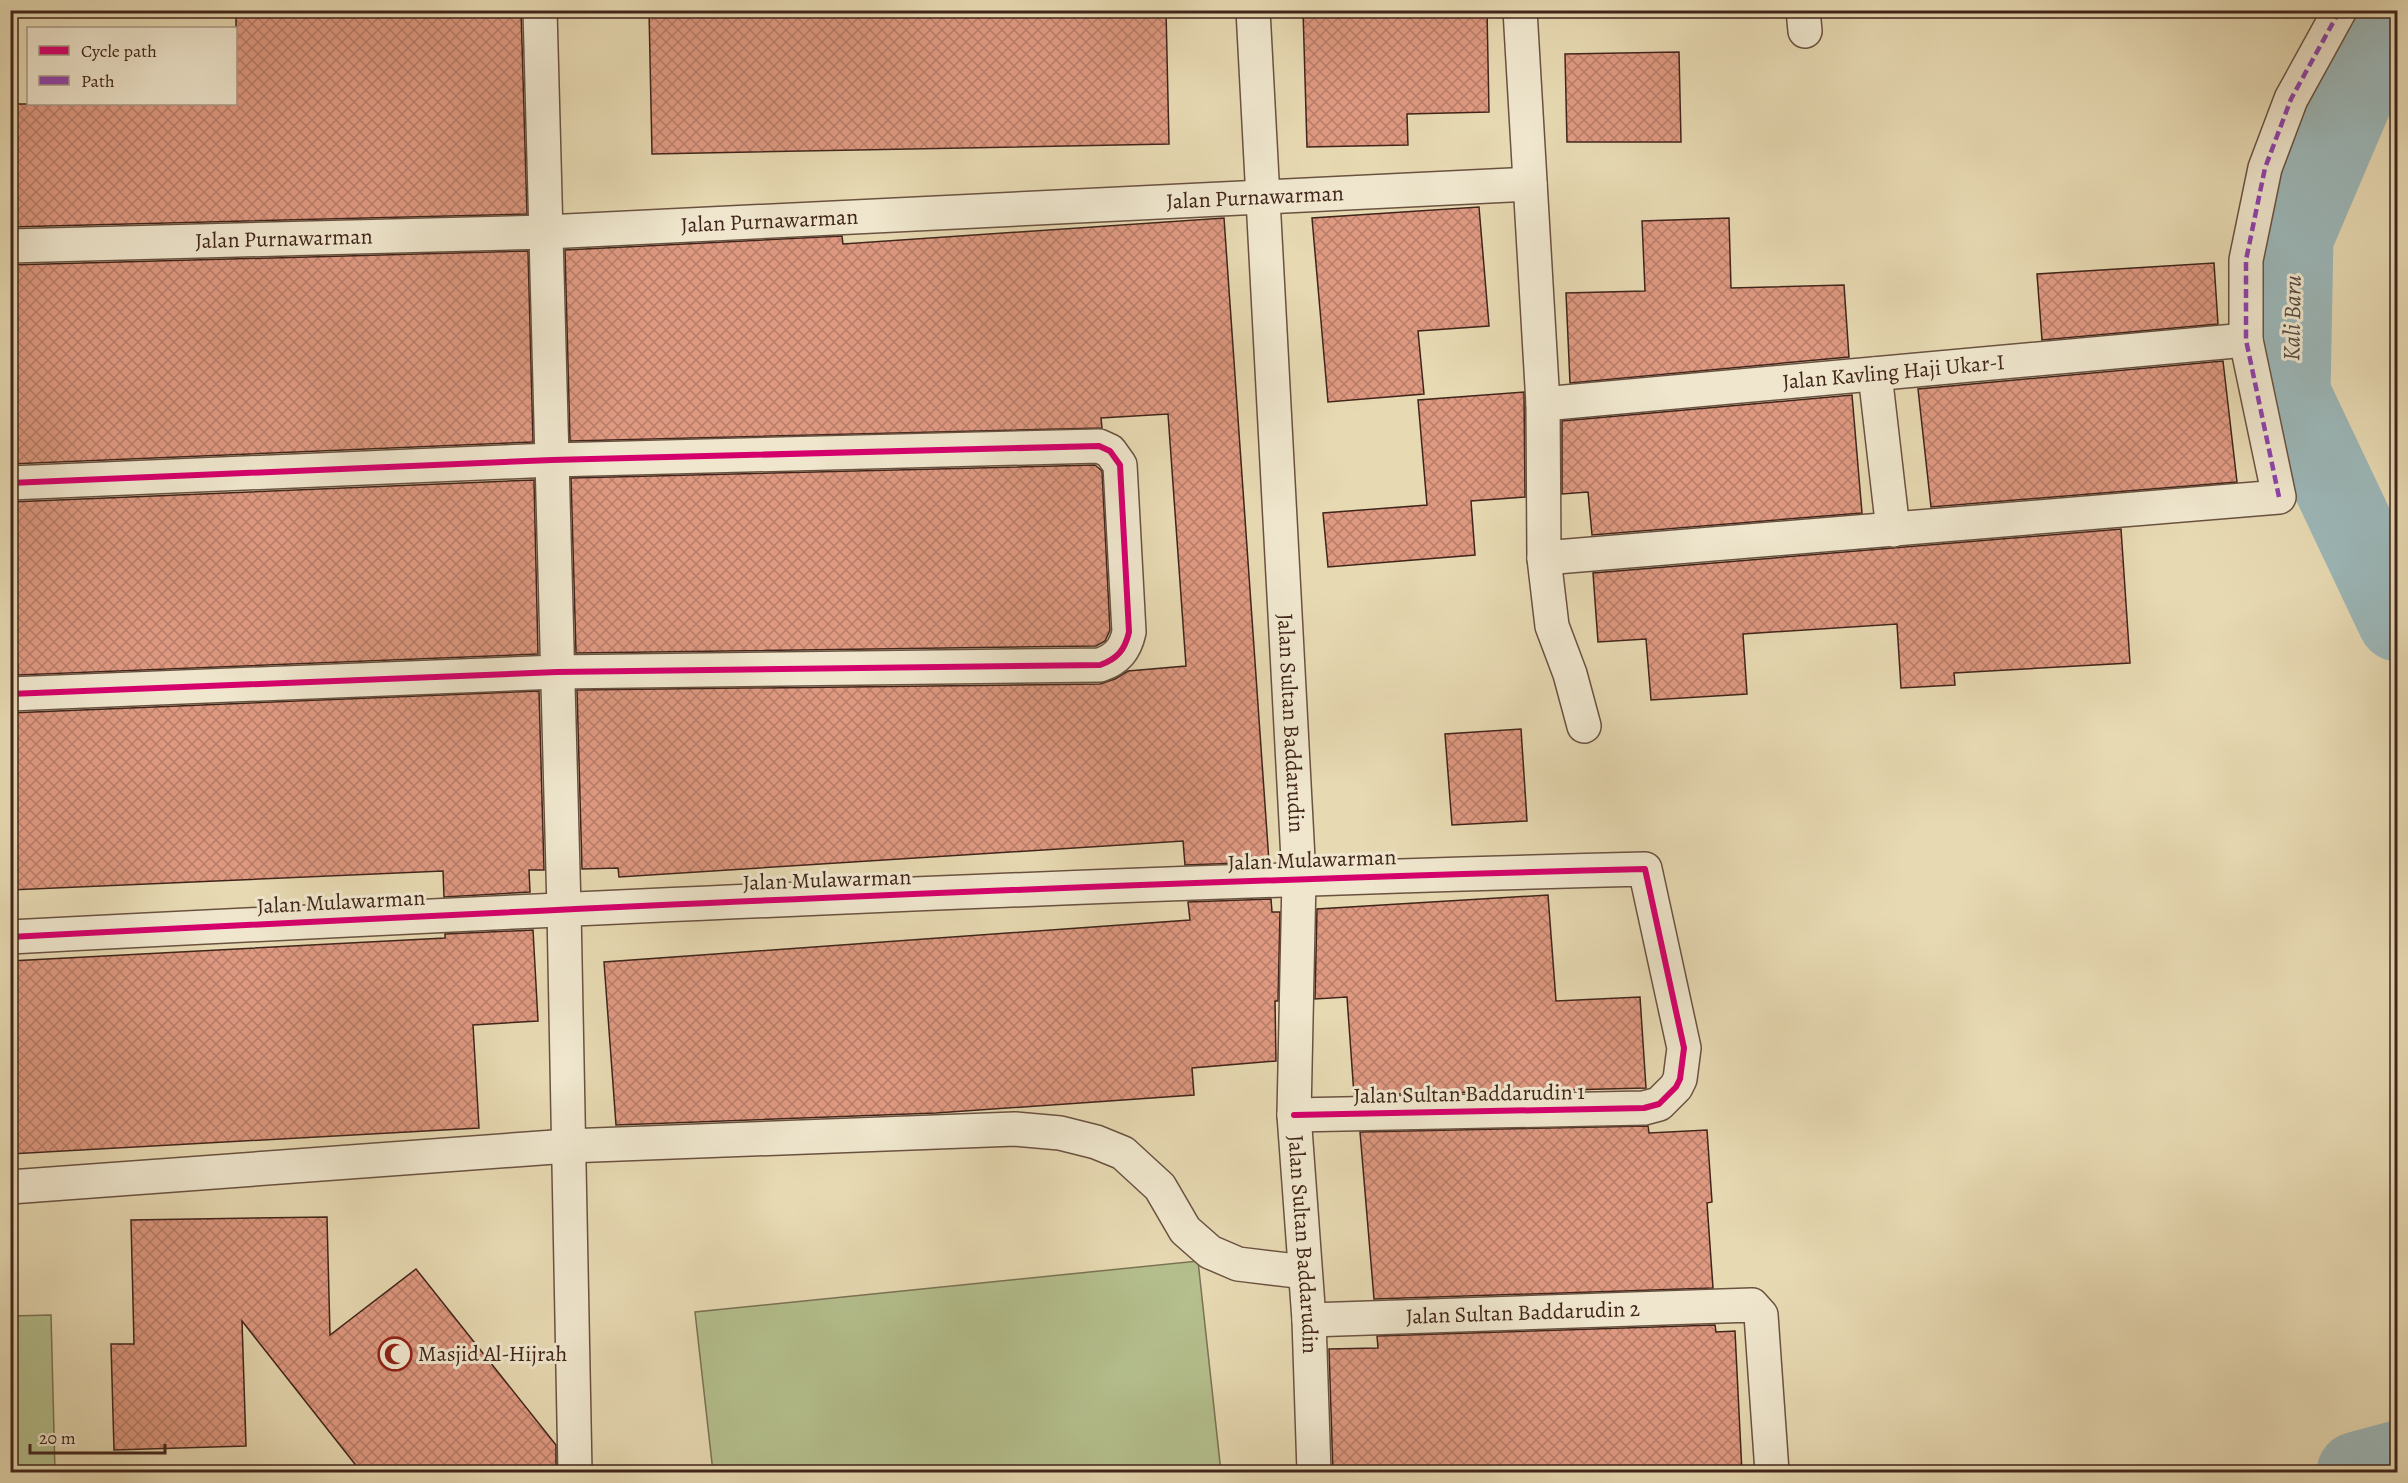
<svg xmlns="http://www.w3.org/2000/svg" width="2408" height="1483" font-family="Alegreya,serif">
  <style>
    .grass { fill: #b4bf8d; stroke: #7a7254; stroke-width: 1.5 }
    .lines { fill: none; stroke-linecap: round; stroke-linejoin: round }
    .river { stroke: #9cb7b8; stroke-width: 81 }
    .building { fill: url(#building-cross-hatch); stroke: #41251b; stroke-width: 1.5 }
    .street-casing { stroke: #6a5241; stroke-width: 36 }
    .street { stroke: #efe6cd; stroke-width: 33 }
    .quiet { stroke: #8e44ad; stroke-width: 4.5; stroke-dasharray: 9 4.5; stroke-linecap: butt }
    .cycleway-casing { stroke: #efe6cd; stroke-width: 10 }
    .cycleway { stroke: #d6006c; stroke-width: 6 }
    .labels { text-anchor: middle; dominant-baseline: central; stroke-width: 6; stroke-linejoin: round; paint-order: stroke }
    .street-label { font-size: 22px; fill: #41251b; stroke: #efe6cd }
    .poi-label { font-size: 22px; fill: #41251b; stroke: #efe6cd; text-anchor: start }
    .water-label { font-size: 24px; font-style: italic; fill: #584a42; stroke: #efe6cd }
  </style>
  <defs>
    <pattern id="building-cross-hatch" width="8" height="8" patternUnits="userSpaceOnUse" patternTransform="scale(1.5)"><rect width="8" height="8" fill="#df9981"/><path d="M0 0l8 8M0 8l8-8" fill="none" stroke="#b67d69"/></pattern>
  </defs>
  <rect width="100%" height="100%" fill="#e7d9b2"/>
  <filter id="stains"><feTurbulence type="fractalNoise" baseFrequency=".00333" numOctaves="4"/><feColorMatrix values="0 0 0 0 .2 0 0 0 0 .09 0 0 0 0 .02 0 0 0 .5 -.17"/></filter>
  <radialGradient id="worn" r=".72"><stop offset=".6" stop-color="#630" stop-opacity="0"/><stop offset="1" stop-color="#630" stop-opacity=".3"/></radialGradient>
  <g class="grass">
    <polygon points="1198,1261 1221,1472 713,1472 695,1312"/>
    <polygon points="51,1315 55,1472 11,1472 11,1316"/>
  </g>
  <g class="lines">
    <g class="river">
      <polyline points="2390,10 2293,238 2290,393 2398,621"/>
      <polyline points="2357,1472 2398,1461"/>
    </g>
  </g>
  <g class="building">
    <polygon points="236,10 521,10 527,214 10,227 10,104 236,104"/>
    <polygon points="649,10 1166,10 1169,144 652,154"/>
    <polygon points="1303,10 1487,10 1489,112 1407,114 1408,145 1307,147"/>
    <polygon points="1679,52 1681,142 1567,142 1565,54"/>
    <polygon points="1479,207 1489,326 1418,331 1424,394 1328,402 1312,218"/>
    <polygon points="1224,218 1269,862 1185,865 1183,841 619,877 618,868 582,869 577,690 1100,684 1115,679 1128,671 1186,666 1168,414 1101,418 1102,428 570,441 565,250 842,236 843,244"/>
    <polygon points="1729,218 1731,288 1844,285 1849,357 1570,383 1566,293 1645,291 1642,221"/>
    <polygon points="528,251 533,442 10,464 10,265"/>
    <polygon points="2214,263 2218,324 2042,340 2037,274"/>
    <polygon points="2223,361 2237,482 1931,507 1918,389"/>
    <polygon points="1524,392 1525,497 1471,501 1475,555 1328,567 1323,513 1427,505 1418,400"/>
    <polygon points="1852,395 1862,513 1592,535 1588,492 1562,494 1562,421"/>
    <polygon points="1095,465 1102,471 1110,630 1105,641 1096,646 576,653 571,478"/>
    <polygon points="534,480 538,654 18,675 10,502"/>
    <polygon points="2121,529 2130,663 1954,673 1955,685 1901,688 1897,624 1743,634 1747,694 1651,700 1646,639 1598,642 1593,573"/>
    <polygon points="539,691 544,870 529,870 530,892 444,897 443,871 10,890 10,713"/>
    <polygon points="1521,729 1527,821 1452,825 1445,734"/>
    <polygon points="1548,895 1556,1001 1640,997 1646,1088 1354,1095 1347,997 1315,999 1317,909"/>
    <polygon points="1271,899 1272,912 1280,912 1278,1001 1275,1001 1276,1061 1192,1068 1194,1095 936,1113 616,1125 604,962 1190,920 1188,902"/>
    <polygon points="533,930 538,1021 473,1025 479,1128 10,1154 10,961 445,938 445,934"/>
    <polygon points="1648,1126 1649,1133 1707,1130 1712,1202 1707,1203 1713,1288 1374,1299 1360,1132"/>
    <polygon points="327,1217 330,1335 416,1269 556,1445 556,1466 547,1473 362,1473 242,1321 246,1446 114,1450 111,1344 134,1344 131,1220"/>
    <polygon points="1715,1325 1716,1332 1735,1331 1742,1473 1333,1473 1329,1349 1378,1348 1377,1336"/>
  </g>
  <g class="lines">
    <g class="street-casing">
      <g id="street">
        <polyline points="540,10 564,909 575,1472"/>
        <path id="s1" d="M 1253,10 L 1299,878 L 1294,1115 L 1309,1320 L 1314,1472"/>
        <polyline points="1520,10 1543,404 1544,558 1552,626 1570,674 1584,726"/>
        <polyline points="1803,10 1805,31"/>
        <path id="s2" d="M 10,246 L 546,232 L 1530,184"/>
        <polyline points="1875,374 1893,530"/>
        <path id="s3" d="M 1543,404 L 2246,340"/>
        <path d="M 10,483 L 552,460 L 1099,446 L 1110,451 L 1120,465 L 1129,632 C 1125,650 1117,659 1100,665 L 557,672 L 10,694"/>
        <polyline points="1544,558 2279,497 2246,340 2246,260 2265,168 2291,99 2340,10"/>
        <path d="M 10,937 C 555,909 1100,883 1645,869 L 1684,1048 L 1680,1079 L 1676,1087 L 1659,1104 L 1644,1108 L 1294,1115"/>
        <polyline points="10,1187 568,1146 1015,1129 1060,1133 1096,1142 1123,1153 1160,1187 1185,1230 1210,1252 1238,1264 1305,1272"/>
        <path id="s4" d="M 1309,1320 L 1752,1305 L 1761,1315 L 1772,1472"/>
      </g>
    </g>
    <use href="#street" class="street"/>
    <polyline class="quiet" points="2279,497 2246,340 2246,260 2265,168 2291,99 2340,10"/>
    <g class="cycleway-casing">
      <g id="cycleway">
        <path d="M 10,483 L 552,460 L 1099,446 L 1110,451 L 1120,465 L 1129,632 C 1125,650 1117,659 1100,665 L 557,672 L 10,694"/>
        <path d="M 10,937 C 555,909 1100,883 1645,869 L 1684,1048 L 1680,1079 L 1676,1087 L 1659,1104 L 1644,1108 L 1294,1115"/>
      </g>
    </g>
    <use href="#cycleway" class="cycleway"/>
  </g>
  <defs>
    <g id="mosque-ring" transform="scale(1.725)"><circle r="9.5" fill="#efe6cd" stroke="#8f2418" stroke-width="1.5"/><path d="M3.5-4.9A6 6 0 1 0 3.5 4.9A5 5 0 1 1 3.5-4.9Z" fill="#8f2418"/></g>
  </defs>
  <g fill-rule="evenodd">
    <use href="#mosque-ring" x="395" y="1354"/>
  </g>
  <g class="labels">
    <g class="street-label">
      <text stroke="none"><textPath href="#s2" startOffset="1246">Jalan Purnawarman</textPath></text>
      <text stroke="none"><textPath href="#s2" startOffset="760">Jalan Purnawarman</textPath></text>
      <text stroke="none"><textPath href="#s2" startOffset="274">Jalan Purnawarman</textPath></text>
      <text stroke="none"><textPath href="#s3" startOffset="352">Jalan Kavling Haji Ukar-I</textPath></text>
      <text stroke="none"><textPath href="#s1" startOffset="714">Jalan Sultan Baddarudin</textPath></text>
      <text transform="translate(1312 860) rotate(-2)">Jalan Mulawarman</text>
      <text transform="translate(827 880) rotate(-2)">Jalan Mulawarman</text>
      <text transform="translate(341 902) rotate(-3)">Jalan Mulawarman</text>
      <text transform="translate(1469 1094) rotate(-1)">Jalan Sultan Baddarudin 1</text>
      <text stroke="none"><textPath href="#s1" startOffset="1236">Jalan Sultan Baddarudin</textPath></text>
      <text stroke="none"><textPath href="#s4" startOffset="214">Jalan Sultan Baddarudin 2</textPath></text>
    </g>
    <g class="poi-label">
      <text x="418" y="1354">Masjid Al-Hijrah</text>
    </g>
    <g class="water-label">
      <text transform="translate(2292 318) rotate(-89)">Kali Baru</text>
    </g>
  </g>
  <rect width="2408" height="1483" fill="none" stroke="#e7d9b2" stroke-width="36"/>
  <rect x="12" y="12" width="2384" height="1459" fill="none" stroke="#41251b" stroke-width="3"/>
  <rect x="18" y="18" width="2372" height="1447" fill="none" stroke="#41251b" stroke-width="1.5"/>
  <rect x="27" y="27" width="210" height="78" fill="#efe6cd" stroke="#a99986" stroke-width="1.5"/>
  <rect x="39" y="46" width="30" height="9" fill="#d6006c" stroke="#a99986" stroke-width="1.5"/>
  <text x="81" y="57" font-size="18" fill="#41251b">Cycle path</text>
  <rect x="39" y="76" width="30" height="9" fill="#8e44ad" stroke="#a99986" stroke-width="1.5"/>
  <text x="81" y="87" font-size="18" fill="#41251b">Path</text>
  <path d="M30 1444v9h135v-9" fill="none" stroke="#41251b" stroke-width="3"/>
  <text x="39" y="1444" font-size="18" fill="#41251b" stroke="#efe6cd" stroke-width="4.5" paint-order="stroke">20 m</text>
  <rect width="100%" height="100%" filter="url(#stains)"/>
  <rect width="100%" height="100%" fill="url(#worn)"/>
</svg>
